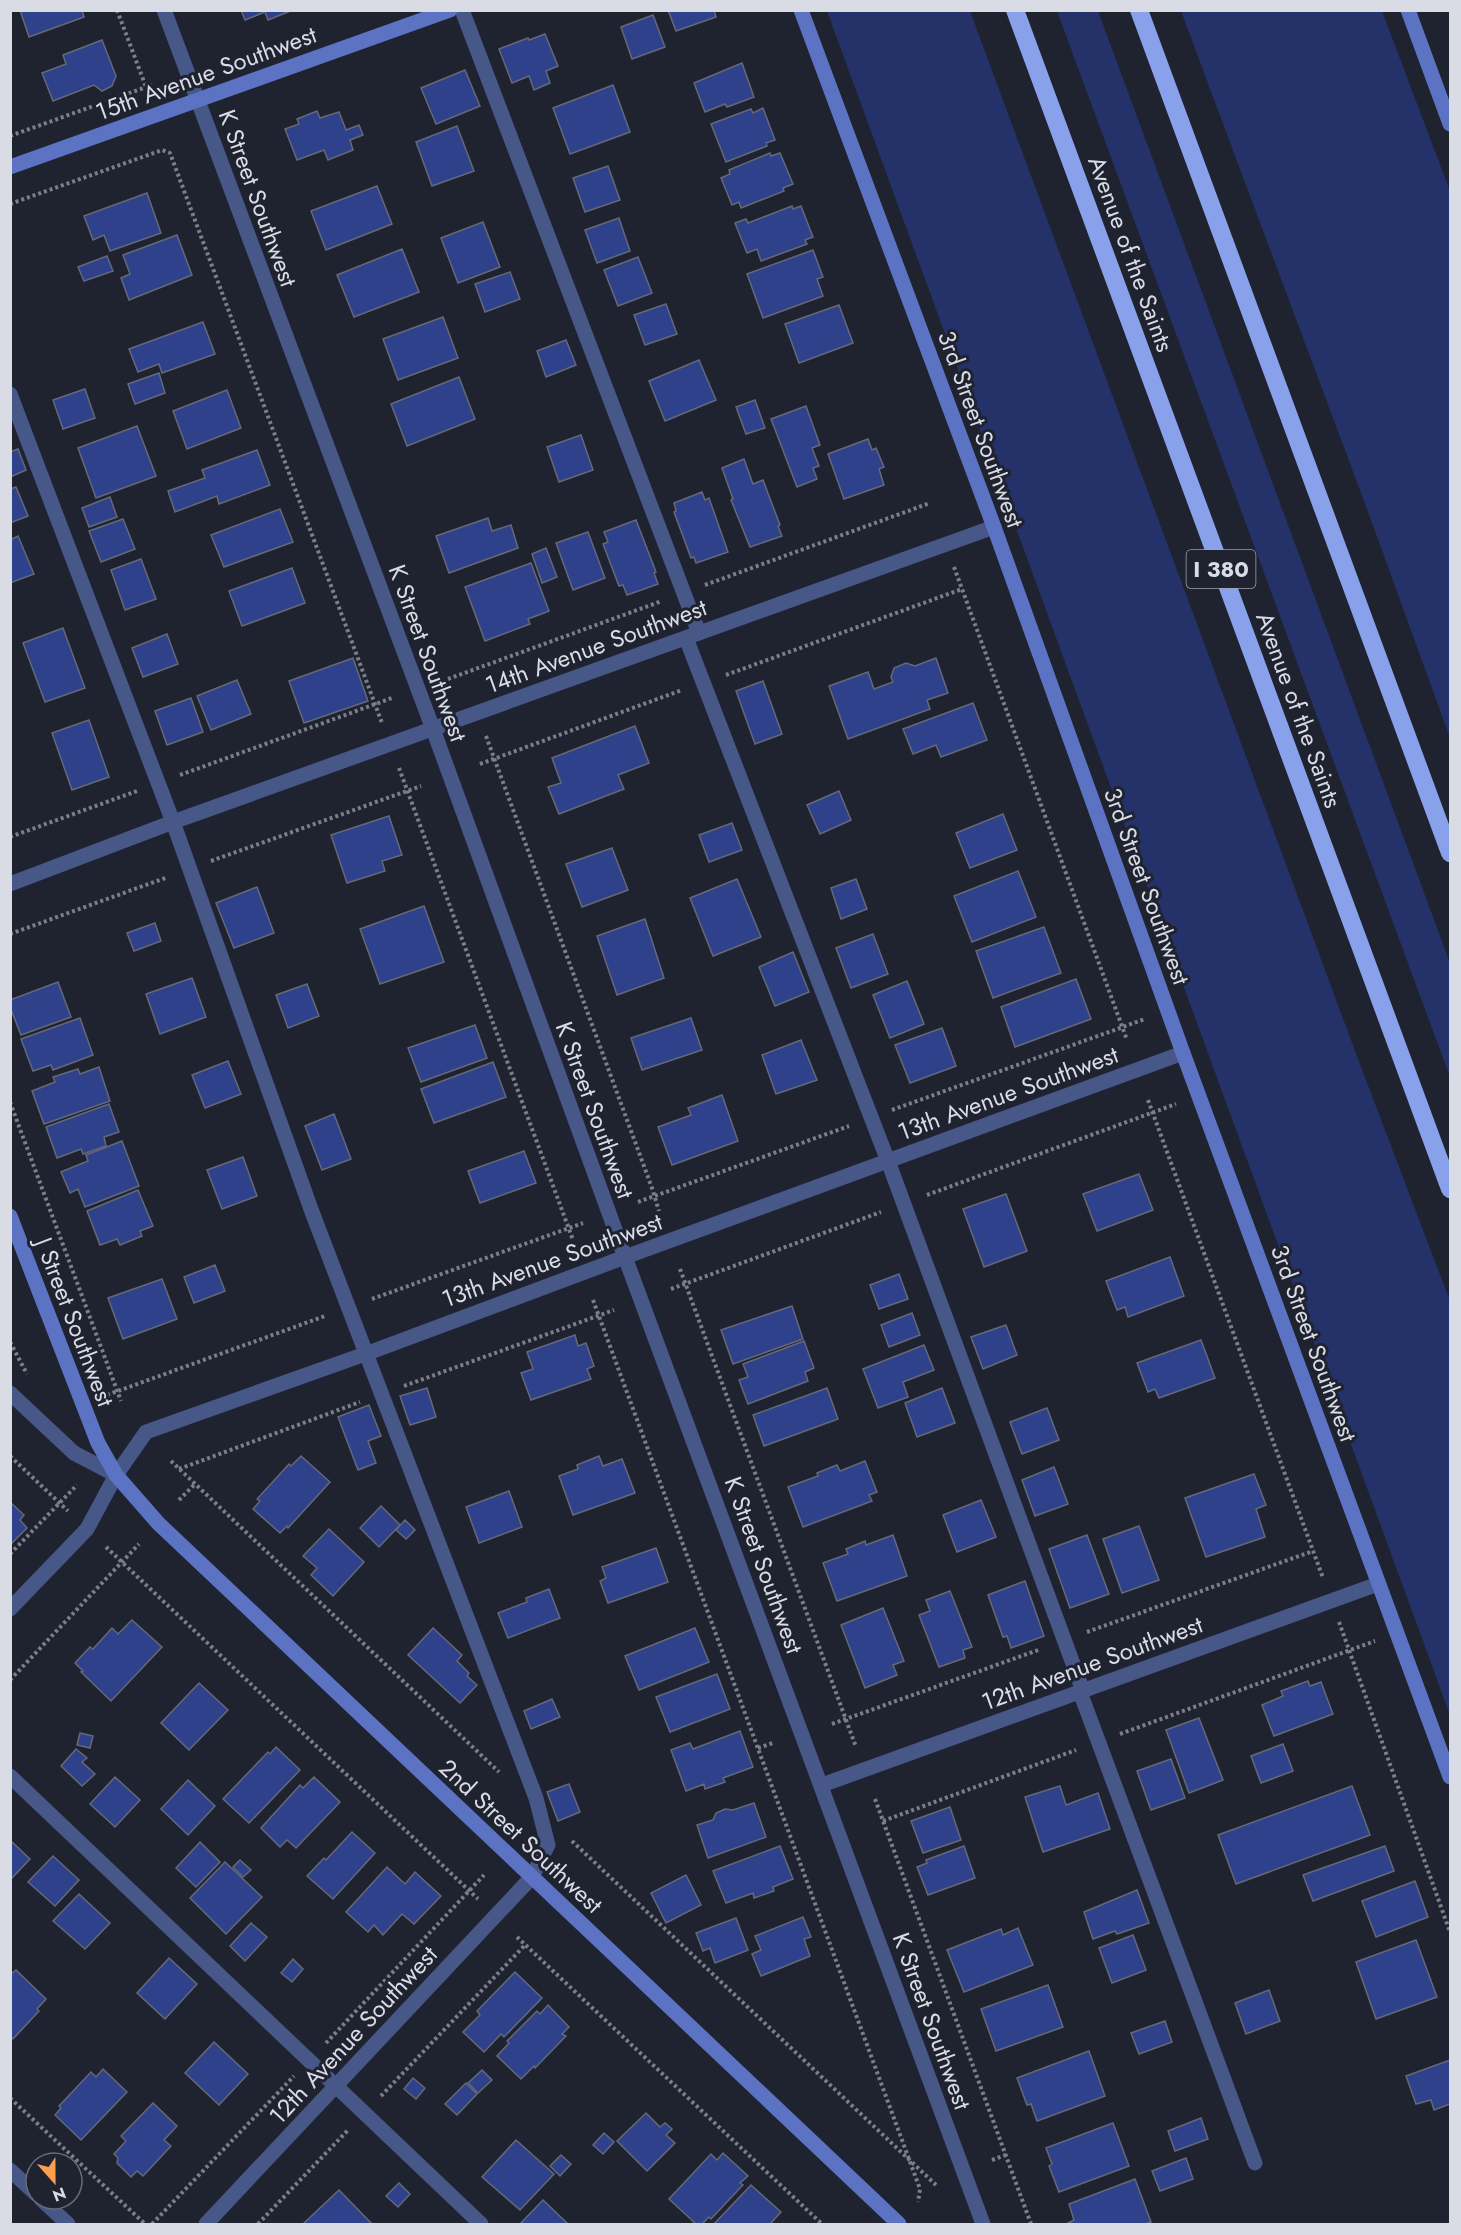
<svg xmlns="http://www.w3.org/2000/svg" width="1461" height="2235" font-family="Jost,sans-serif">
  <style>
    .green { fill: #243269 }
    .building { fill: #2f418a; stroke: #646978; stroke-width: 1.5 }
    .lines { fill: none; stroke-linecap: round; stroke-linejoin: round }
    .path { stroke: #7c7f8a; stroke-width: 4; stroke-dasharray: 3 3; stroke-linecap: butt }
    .lane { stroke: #475788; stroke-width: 15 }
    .street { stroke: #475788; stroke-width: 15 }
    .secondary { stroke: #5b73c2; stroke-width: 15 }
    .highway { stroke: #89a1ea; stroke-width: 18 }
    .labels { text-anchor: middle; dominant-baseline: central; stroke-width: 6; stroke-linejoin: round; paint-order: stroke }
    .shield { fill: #1f2330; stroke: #a1a4af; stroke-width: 1.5 }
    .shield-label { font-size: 22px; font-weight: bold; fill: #d9dce5 }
    .street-label { font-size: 24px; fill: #d9dce5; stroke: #1f2330 }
  </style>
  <rect width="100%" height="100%" fill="#1f2330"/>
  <g class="green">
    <polygon points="827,11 970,11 1358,1059 1450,1301 1450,1715"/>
    <polygon points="1057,11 1098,11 1450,963 1450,1077"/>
    <polygon points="1181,11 1382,11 1450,191 1450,738 1367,509"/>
  </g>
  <g class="building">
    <polygon points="20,10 82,10 84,17 29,37"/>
    <polygon points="241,10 293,10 268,20 265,12 245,20"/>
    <polygon points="668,10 714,10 716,17 676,31"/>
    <polygon points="653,15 665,47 632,59 621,27"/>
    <polygon points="545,34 558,66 546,71 550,83 534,90 529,76 512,83 499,49 528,38 529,40"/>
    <polygon points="102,40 116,76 112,86 102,91 94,85 53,101 42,73 66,64 63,55"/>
    <polygon points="742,63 754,97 727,107 725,104 705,112 694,83"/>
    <polygon points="465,70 480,106 436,124 421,88"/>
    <polygon points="613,85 630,132 570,154 553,108"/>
    <polygon points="763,108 775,140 766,143 767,146 726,162 711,124 751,109 753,113"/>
    <polygon points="317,111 320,118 339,112 346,130 359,125 363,135 350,140 353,150 328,160 324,150 297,160 285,129 299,124 297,119"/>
    <polygon points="457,126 474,171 432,186 416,142"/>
    <polygon points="770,153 771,156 780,153 793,184 783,188 784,191 741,208 739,202 732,205 721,178 730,174 729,170"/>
    <polygon points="608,166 620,200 585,212 573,178"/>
    <polygon points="377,186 392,224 326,250 311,211"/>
    <polygon points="147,193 161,233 110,251 104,235 93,240 84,216"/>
    <polygon points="792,206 793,209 801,206 813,237 805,240 807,244 761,261 757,249 747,253 735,223 746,219 748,223"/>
    <polygon points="619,218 630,251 597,263 585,230"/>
    <polygon points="483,222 500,267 458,283 441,238"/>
    <polygon points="177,235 192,275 129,300 121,278 130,274 123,255"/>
    <polygon points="402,249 419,292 354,317 337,275"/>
    <polygon points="813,250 823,277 817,279 823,296 763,318 747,274"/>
    <polygon points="107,256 113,271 84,281 78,267"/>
    <polygon points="638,257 652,293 618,306 604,270"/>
    <polygon points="510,272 520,299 485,312 475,284"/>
    <polygon points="666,304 677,334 645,345 634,315"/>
    <polygon points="839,305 853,343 799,363 785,324"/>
    <polygon points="443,317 458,358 398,380 383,339"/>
    <polygon points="203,322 215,354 162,373 159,364 138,372 129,349"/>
    <polygon points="566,340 576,365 546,377 537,351"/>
    <polygon points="699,360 716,400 665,421 649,381"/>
    <polygon points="159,373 165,393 135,404 128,384"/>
    <polygon points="459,377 475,419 407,446 391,404"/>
    <polygon points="85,389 95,418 63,429 53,400"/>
    <polygon points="227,390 241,428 187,449 173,411"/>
    <polygon points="755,400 765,428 746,434 736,407"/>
    <polygon points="806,406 820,445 812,448 819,466 813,468 817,479 797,487 771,419"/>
    <polygon points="137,426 156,476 96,498 78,448"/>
    <polygon points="581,435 593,470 559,482 547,447"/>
    <polygon points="868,439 872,450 876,448 884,467 879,469 884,485 844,499 828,454"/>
    <polygon points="18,449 26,470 10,477 10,452"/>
    <polygon points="257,450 270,485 219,504 217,496 175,512 168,491 205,478 202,470"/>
    <polygon points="744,459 753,484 763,480 780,525 778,526 782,536 750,547 731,500 733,499 722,468"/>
    <polygon points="16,487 28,516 10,523 10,489"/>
    <polygon points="702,492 705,500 709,498 728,552 696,563 694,557 691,558 674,512 676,511 674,503"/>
    <polygon points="110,497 117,517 89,527 82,508"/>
    <polygon points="280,509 293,542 224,567 211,535"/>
    <polygon points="488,518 492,531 511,525 518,548 449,573 436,536"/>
    <polygon points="123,519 135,549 101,562 89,531"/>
    <polygon points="636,520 656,572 654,573 658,584 627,595 623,585 619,586 603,544 608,542 604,532"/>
    <polygon points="588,532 605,578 573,590 556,543"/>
    <polygon points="18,536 34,574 10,583 10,540"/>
    <polygon points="546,548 557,577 542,583 532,554"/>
    <polygon points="141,559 156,599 125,610 111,570"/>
    <polygon points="531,563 549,611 528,619 530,624 485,641 465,587"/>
    <polygon points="292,568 305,603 242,626 229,591"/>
    <polygon points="63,628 85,688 45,702 23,643"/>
    <polygon points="167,634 178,664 143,677 132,648"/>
    <polygon points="353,658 368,701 304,723 289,681"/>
    <polygon points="936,658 948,693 927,700 930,709 848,739 829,686 868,672 874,689 893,682 891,677 894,668 906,663 915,666"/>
    <polygon points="237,680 251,714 211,730 197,696"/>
    <polygon points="763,681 782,734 755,744 736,691"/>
    <polygon points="191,698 203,732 167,745 155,711"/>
    <polygon points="973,703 987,740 941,757 936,745 913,754 903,729"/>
    <polygon points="89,720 109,777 72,790 52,733"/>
    <polygon points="635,726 649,763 618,775 624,789 559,814 548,787 561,783 552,758"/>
    <polygon points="839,791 851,820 820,834 807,805"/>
    <polygon points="1003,814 1017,850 970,868 956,833"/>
    <polygon points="389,816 402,855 382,861 385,871 347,883 331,835"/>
    <polygon points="732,823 742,850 709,862 699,835"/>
    <polygon points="612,848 628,890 582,907 566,864"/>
    <polygon points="1018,871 1036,917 972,942 954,896"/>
    <polygon points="737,879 761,937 713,956 690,898"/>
    <polygon points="856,879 867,909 841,919 831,888"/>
    <polygon points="257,887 274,933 234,948 216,903"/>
    <polygon points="424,906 444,962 380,984 360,929"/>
    <polygon points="645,919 664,978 617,995 597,936"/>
    <polygon points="155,923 161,941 134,951 127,933"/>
    <polygon points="1044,927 1061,973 993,998 976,951"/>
    <polygon points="873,934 888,974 851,988 836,948"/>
    <polygon points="793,952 809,992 775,1006 759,967"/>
    <polygon points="192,978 206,1017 160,1034 146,994"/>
    <polygon points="1076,979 1091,1019 1015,1047 1001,1007"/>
    <polygon points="907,981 924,1024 890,1038 873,995"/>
    <polygon points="58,982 71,1017 21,1035 10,1007 10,1000"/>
    <polygon points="307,984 319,1016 288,1028 276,995"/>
    <polygon points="80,1018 93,1055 53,1070 51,1065 33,1071 21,1039"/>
    <polygon points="691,1018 702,1050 642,1070 631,1038"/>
    <polygon points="475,1025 487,1058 421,1082 408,1048"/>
    <polygon points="942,1028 956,1066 910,1083 895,1045"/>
    <polygon points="801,1040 817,1080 776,1094 762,1055"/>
    <polygon points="228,1061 241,1094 205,1108 192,1075"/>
    <polygon points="493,1062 506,1097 434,1123 421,1089"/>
    <polygon points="99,1067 110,1101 44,1124 32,1091 55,1082 53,1077 78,1069 80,1074"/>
    <polygon points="722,1095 738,1141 672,1165 658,1127 691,1115 688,1108"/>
    <polygon points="109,1104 119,1132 104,1137 106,1146 83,1154 81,1149 57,1158 46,1127"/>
    <polygon points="334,1114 351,1159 322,1170 305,1126"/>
    <polygon points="122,1141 139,1186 85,1207 78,1189 70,1193 61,1172 88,1161 86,1155"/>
    <polygon points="524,1151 536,1183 480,1203 468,1171"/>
    <polygon points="243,1157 257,1196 222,1209 207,1170"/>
    <polygon points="1139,1174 1153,1210 1097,1231 1083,1194"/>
    <polygon points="138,1190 153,1226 140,1231 142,1236 120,1245 117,1239 100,1245 87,1211"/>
    <polygon points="1006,1194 1027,1251 984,1267 963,1209"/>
    <polygon points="1170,1257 1184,1296 1128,1317 1125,1307 1117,1310 1106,1281"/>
    <polygon points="215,1265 225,1291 194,1303 184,1277"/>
    <polygon points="899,1274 908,1299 879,1309 870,1285"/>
    <polygon points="162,1279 177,1319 123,1339 108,1298"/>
    <polygon points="792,1306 803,1339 733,1364 721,1330"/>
    <polygon points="912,1313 920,1335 889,1347 881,1325"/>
    <polygon points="1006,1325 1017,1355 983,1369 971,1337"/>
    <polygon points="575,1335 578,1346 586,1343 594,1366 587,1369 591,1379 531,1400 521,1373 533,1369 527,1352"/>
    <polygon points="1201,1340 1215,1378 1159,1398 1155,1389 1148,1392 1137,1363"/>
    <polygon points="804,1341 814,1368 805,1372 808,1381 748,1404 739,1380 748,1377 743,1364"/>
    <polygon points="924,1345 934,1370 903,1382 908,1397 878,1408 863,1369"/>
    <polygon points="427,1388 436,1417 410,1425 400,1396"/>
    <polygon points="827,1388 838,1419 764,1446 753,1415"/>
    <polygon points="942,1388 955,1423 917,1437 905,1403"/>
    <polygon points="369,1405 381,1436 368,1441 376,1463 358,1470 338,1417"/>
    <polygon points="1047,1408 1059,1440 1022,1454 1010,1422"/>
    <polygon points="301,1456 330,1482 288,1528 287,1526 280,1533 253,1509 260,1501 257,1499 289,1464 291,1466"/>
    <polygon points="599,1456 603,1466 622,1459 635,1493 573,1515 559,1476 578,1469 577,1465"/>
    <polygon points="865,1461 877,1492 869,1495 872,1501 803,1527 788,1487 818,1476 817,1473 837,1465 840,1471"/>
    <polygon points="1054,1467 1068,1504 1035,1516 1022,1480"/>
    <polygon points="1254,1474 1266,1505 1256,1509 1265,1537 1206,1557 1185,1498"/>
    <polygon points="509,1491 522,1527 479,1543 466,1507"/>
    <polygon points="981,1500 996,1537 957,1552 943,1515"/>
    <polygon points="10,1502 24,1515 20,1520 27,1528 10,1545"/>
    <polygon points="381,1506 400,1525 379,1547 360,1528"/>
    <polygon points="405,1520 415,1530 406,1539 396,1530"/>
    <polygon points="1139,1526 1159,1580 1122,1593 1103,1539"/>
    <polygon points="329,1529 364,1562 333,1596 311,1575 317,1568 303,1556"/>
    <polygon points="893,1535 907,1576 837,1601 823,1563 848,1554 846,1549 865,1541 866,1545"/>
    <polygon points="1087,1535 1109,1594 1070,1608 1049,1549"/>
    <polygon points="656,1548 668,1582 608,1603 600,1581 606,1578 602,1567"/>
    <polygon points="1025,1581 1044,1636 1011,1648 1007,1636 1003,1637 988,1595"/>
    <polygon points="549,1589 560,1618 508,1638 498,1613 527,1602 526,1598"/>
    <polygon points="950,1591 972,1647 963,1650 965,1658 939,1667 919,1615 930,1611 926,1600"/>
    <polygon points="883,1608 904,1661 893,1665 897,1675 865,1688 841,1625"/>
    <polygon points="132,1620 162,1647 111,1701 81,1672 83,1671 75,1663 90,1647 93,1649 112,1628 118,1634"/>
    <polygon points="433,1628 462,1655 457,1661 469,1673 467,1676 477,1685 460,1703 408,1655"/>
    <polygon points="695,1628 709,1662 639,1690 625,1656"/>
    <polygon points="717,1674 730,1709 670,1732 656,1697"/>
    <polygon points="1308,1681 1310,1686 1321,1682 1333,1714 1274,1736 1262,1705 1283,1696 1281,1691"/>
    <polygon points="199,1683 228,1710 189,1750 161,1723"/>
    <polygon points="552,1699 560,1717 531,1729 524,1711"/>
    <polygon points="1199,1718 1223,1780 1189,1793 1166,1730"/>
    <polygon points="740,1731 753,1767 723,1778 725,1782 705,1789 704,1784 686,1791 671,1750 690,1743 693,1749"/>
    <polygon points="80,1733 93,1736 90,1748 77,1745"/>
    <polygon points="1283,1744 1293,1771 1261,1783 1251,1756"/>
    <polygon points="276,1747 300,1770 249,1823 223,1799 268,1752 270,1754"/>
    <polygon points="76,1749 87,1758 82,1762 95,1774 82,1786 61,1766"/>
    <polygon points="1171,1759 1185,1798 1151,1810 1137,1771"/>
    <polygon points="115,1777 140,1800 115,1827 90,1804"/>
    <polygon points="314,1777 340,1802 296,1848 287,1840 280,1847 261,1828 300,1785 303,1788"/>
    <polygon points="188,1780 215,1806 188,1835 161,1809"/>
    <polygon points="569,1784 580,1812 558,1821 547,1792"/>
    <polygon points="1060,1786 1066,1805 1098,1793 1110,1829 1043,1852 1025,1797"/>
    <polygon points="1352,1786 1370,1835 1236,1884 1218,1835"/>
    <polygon points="754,1803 766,1837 708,1858 697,1825 713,1820 716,1813 725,1809 733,1810"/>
    <polygon points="950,1807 961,1840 923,1853 911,1821"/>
    <polygon points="352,1832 375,1853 333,1899 307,1876 324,1858 326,1860"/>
    <polygon points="10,1840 30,1859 10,1880"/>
    <polygon points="200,1842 220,1862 196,1887 176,1868"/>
    <polygon points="780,1846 793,1879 773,1887 774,1891 754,1898 753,1893 726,1903 713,1871"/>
    <polygon points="964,1846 975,1878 928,1895 917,1867 927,1863 926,1860"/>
    <polygon points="1385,1846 1394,1871 1313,1901 1303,1875"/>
    <polygon points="53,1856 79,1880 55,1906 28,1882"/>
    <polygon points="240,1860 251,1870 243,1877 233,1867"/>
    <polygon points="225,1862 262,1897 226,1934 190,1898"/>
    <polygon points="387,1867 405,1884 415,1872 441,1896 414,1924 402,1914 383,1935 374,1925 368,1932 346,1912"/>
    <polygon points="686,1875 701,1905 666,1923 651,1893"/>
    <polygon points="1415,1881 1428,1917 1376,1937 1362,1901"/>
    <polygon points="1137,1890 1149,1923 1117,1934 1115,1931 1093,1939 1084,1912"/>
    <polygon points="79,1894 110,1923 85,1949 53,1921"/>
    <polygon points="803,1917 811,1937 804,1939 810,1956 761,1976 752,1954 761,1950 755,1936"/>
    <polygon points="736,1918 748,1950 715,1963 710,1948 703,1951 696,1933"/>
    <polygon points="251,1923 267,1937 245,1961 230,1946"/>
    <polygon points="1018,1928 1033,1965 964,1992 947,1950 1001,1929 1003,1935"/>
    <polygon points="1133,1935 1146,1970 1112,1983 1099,1948"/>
    <polygon points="1416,1940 1437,1997 1376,2019 1356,1962"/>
    <polygon points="169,1958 197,1984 165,2019 137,1993"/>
    <polygon points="293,1959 303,1969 292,1982 281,1973"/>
    <polygon points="16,1970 46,1999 37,2009 39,2011 13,2039 10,2036 10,1975"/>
    <polygon points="515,1972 542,1998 504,2037 501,2034 484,2052 463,2032 480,2015 477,2011"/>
    <polygon points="1048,1985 1063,2027 996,2051 981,2009"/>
    <polygon points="1269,1990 1280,2021 1246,2034 1235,2003"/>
    <polygon points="548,2005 569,2027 562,2034 566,2036 535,2068 534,2066 521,2079 497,2056 509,2043 507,2041 537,2011 540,2014"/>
    <polygon points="1165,2021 1172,2042 1139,2054 1131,2033"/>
    <polygon points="214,2042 248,2074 219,2105 185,2073"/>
    <polygon points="1089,2051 1105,2096 1037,2121 1031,2104 1027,2105 1017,2078"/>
    <polygon points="1450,2060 1450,2104 1434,2110 1431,2100 1416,2104 1406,2076"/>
    <polygon points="103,2069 127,2092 81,2140 55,2115 61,2108 59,2106 91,2072 96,2077"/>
    <polygon points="482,2070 492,2080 478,2093 468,2083"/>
    <polygon points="413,2078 425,2088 416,2099 404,2089"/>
    <polygon points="466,2083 477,2094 457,2115 445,2104"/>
    <polygon points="153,2103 177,2126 164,2140 171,2146 143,2176 137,2171 131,2177 117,2163 118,2158 114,2154 126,2141 121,2136"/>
    <polygon points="646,2113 660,2127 665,2123 672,2129 666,2135 675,2143 647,2171 617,2141"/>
    <polygon points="1201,2118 1208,2139 1175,2151 1168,2131"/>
    <polygon points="1113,2123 1129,2166 1059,2192 1049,2166 1052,2164 1046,2148"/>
    <polygon points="604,2133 614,2142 603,2154 593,2145"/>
    <polygon points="516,2140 554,2174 520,2210 482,2177"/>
    <polygon points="723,2153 748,2176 740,2183 743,2185 711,2219 709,2217 702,2224 696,2224 669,2199 711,2154 717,2160"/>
    <polygon points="561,2155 571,2164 560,2176 550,2166"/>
    <polygon points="1186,2158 1193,2179 1160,2191 1152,2171"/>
    <polygon points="1135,2179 1151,2222 1145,2224 1069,2224 1068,2223 1074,2220 1069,2204"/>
    <polygon points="399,2183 410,2194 398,2207 386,2196"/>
    <polygon points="751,2185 781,2212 770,2224 714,2224"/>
    <polygon points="339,2190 372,2224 303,2224"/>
    <polygon points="543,2200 567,2223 565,2224 520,2224"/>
  </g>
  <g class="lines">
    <g class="path">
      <polyline points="117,10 146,87"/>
      <polyline points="10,136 152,85"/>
      <polyline points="10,204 162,150 170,153 382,723"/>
      <polyline points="954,567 1127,1040"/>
      <polyline points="705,585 930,503"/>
      <polyline points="726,675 962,589"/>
      <polyline points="448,679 662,601"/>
      <polyline points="486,736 652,1188 659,1211"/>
      <polyline points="480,764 682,690"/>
      <polyline points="399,768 573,1240"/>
      <polyline points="180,775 392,698"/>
      <polyline points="10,837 137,791"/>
      <polyline points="211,861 421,786"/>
      <polyline points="10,934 168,877"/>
      <polyline points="1148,1100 1323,1578"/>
      <polyline points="10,1102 121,1401"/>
      <polyline points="892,1110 1145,1019"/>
      <polyline points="927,1195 1176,1104"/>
      <polyline points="638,1202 849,1126"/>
      <polyline points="680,1269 856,1747"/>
      <polyline points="671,1289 881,1212"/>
      <polyline points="372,1299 583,1223"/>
      <polyline points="593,1300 920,2189 918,2202"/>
      <polyline points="10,1342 27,1374"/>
      <polyline points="404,1386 614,1310"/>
      <polyline points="107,1395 325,1316"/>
      <polyline points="10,1456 68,1511"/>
      <polyline points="171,1461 499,1772"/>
      <polyline points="179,1469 360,1402"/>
      <polyline points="179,1500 195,1484"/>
      <polyline points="106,1547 478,1899"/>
      <polyline points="10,1554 77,1485"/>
      <polyline points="1339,1622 1450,1932"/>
      <polyline points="1087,1632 1313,1551"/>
      <polyline points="10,1680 139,1544"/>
      <polyline points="832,1724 1041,1649"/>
      <polyline points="1120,1734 1375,1641"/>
      <polyline points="758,1748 773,1743"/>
      <polyline points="875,1799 1031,2224"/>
      <polyline points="883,1821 1076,1750"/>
      <polyline points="572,1841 936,2185"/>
      <polyline points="517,1937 822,2224"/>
      <polyline points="326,2043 484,1875"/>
      <polyline points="381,2096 526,1944"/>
      <polyline points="10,2098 145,2224"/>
      <polyline points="992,2160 1006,2155"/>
      <polyline points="152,2224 294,2076"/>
      <polyline points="258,2224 349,2129"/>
    </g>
    <g class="lane">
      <polyline points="462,10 699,633"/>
      <polyline points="10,394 173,822 312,1212 536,1798 548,1845 532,1877"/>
      <polyline points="686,638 888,1161 1083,1691"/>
      <polyline points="1080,1692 1255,2163"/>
      <polyline points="10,1776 481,2224"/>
    </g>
    <g class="street">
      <polyline points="164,10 433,729 625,1257 983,2224"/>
      <polyline points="10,884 173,822 994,527"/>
      <polyline points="10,1393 74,1453 116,1475"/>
      <polyline points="10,1609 87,1529 116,1475 146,1432 368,1353 625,1257 1183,1053"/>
      <polyline points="822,1785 1378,1584"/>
      <polyline points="10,2170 36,2194"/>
      <polyline points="41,2199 68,2224"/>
      <polyline points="206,2224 532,1877"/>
    </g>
    <g class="secondary">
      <polyline points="801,10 994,527 1183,1053 1450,1777"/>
      <polyline points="1408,10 1450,124"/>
      <polyline points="10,167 450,10"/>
      <polyline points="10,1216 98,1443 116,1475 158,1523 899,2224"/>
    </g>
    <g class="highway">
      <polyline points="1015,10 1450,1189"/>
      <polyline points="1139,10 1450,853"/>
    </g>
  </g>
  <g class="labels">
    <rect class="shield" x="1186.5" y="550" width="69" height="38" rx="4.5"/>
    <g class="shield-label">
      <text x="1221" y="569">I 380</text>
    </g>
    <g class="street-label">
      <text transform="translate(206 73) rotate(-20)">15th Avenue Southwest</text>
      <text transform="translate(258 198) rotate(70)">K Street Southwest</text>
      <text transform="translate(1131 254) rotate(70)">Avenue of the Saints</text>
      <text transform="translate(981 429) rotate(70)">3rd Street Southwest</text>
      <text transform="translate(596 646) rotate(-20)">14th Avenue Southwest</text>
      <text transform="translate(428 653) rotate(70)">K Street Southwest</text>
      <text transform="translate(1299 710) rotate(70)">Avenue of the Saints</text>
      <text transform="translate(1147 886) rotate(70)">3rd Street Southwest</text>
      <text transform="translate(1008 1093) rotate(-20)">13th Avenue Southwest</text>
      <text transform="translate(595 1110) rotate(70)">K Street Southwest</text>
      <text transform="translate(552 1260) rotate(-20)">13th Avenue Southwest</text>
      <text transform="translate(75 1322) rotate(69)">J Street Southwest</text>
      <text transform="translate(1314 1343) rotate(70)">3rd Street Southwest</text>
      <text transform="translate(764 1565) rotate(70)">K Street Southwest</text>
      <text transform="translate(1092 1663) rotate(-20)">12th Avenue Southwest</text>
      <text transform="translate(521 1836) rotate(43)">2nd Street Southwest</text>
      <text transform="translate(932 2021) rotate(70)">K Street Southwest</text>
      <text transform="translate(353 2035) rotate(-47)">12th Avenue Southwest</text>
    </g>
  </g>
  <rect width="1461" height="2235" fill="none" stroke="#d9dce5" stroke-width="24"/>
  <g transform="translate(54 2181) rotate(159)"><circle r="28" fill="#1f2330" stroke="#696d78" stroke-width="1.5"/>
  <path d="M0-4.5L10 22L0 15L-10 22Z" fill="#fa9f4e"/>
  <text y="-9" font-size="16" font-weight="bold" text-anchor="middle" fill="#d9dce5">N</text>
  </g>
</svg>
